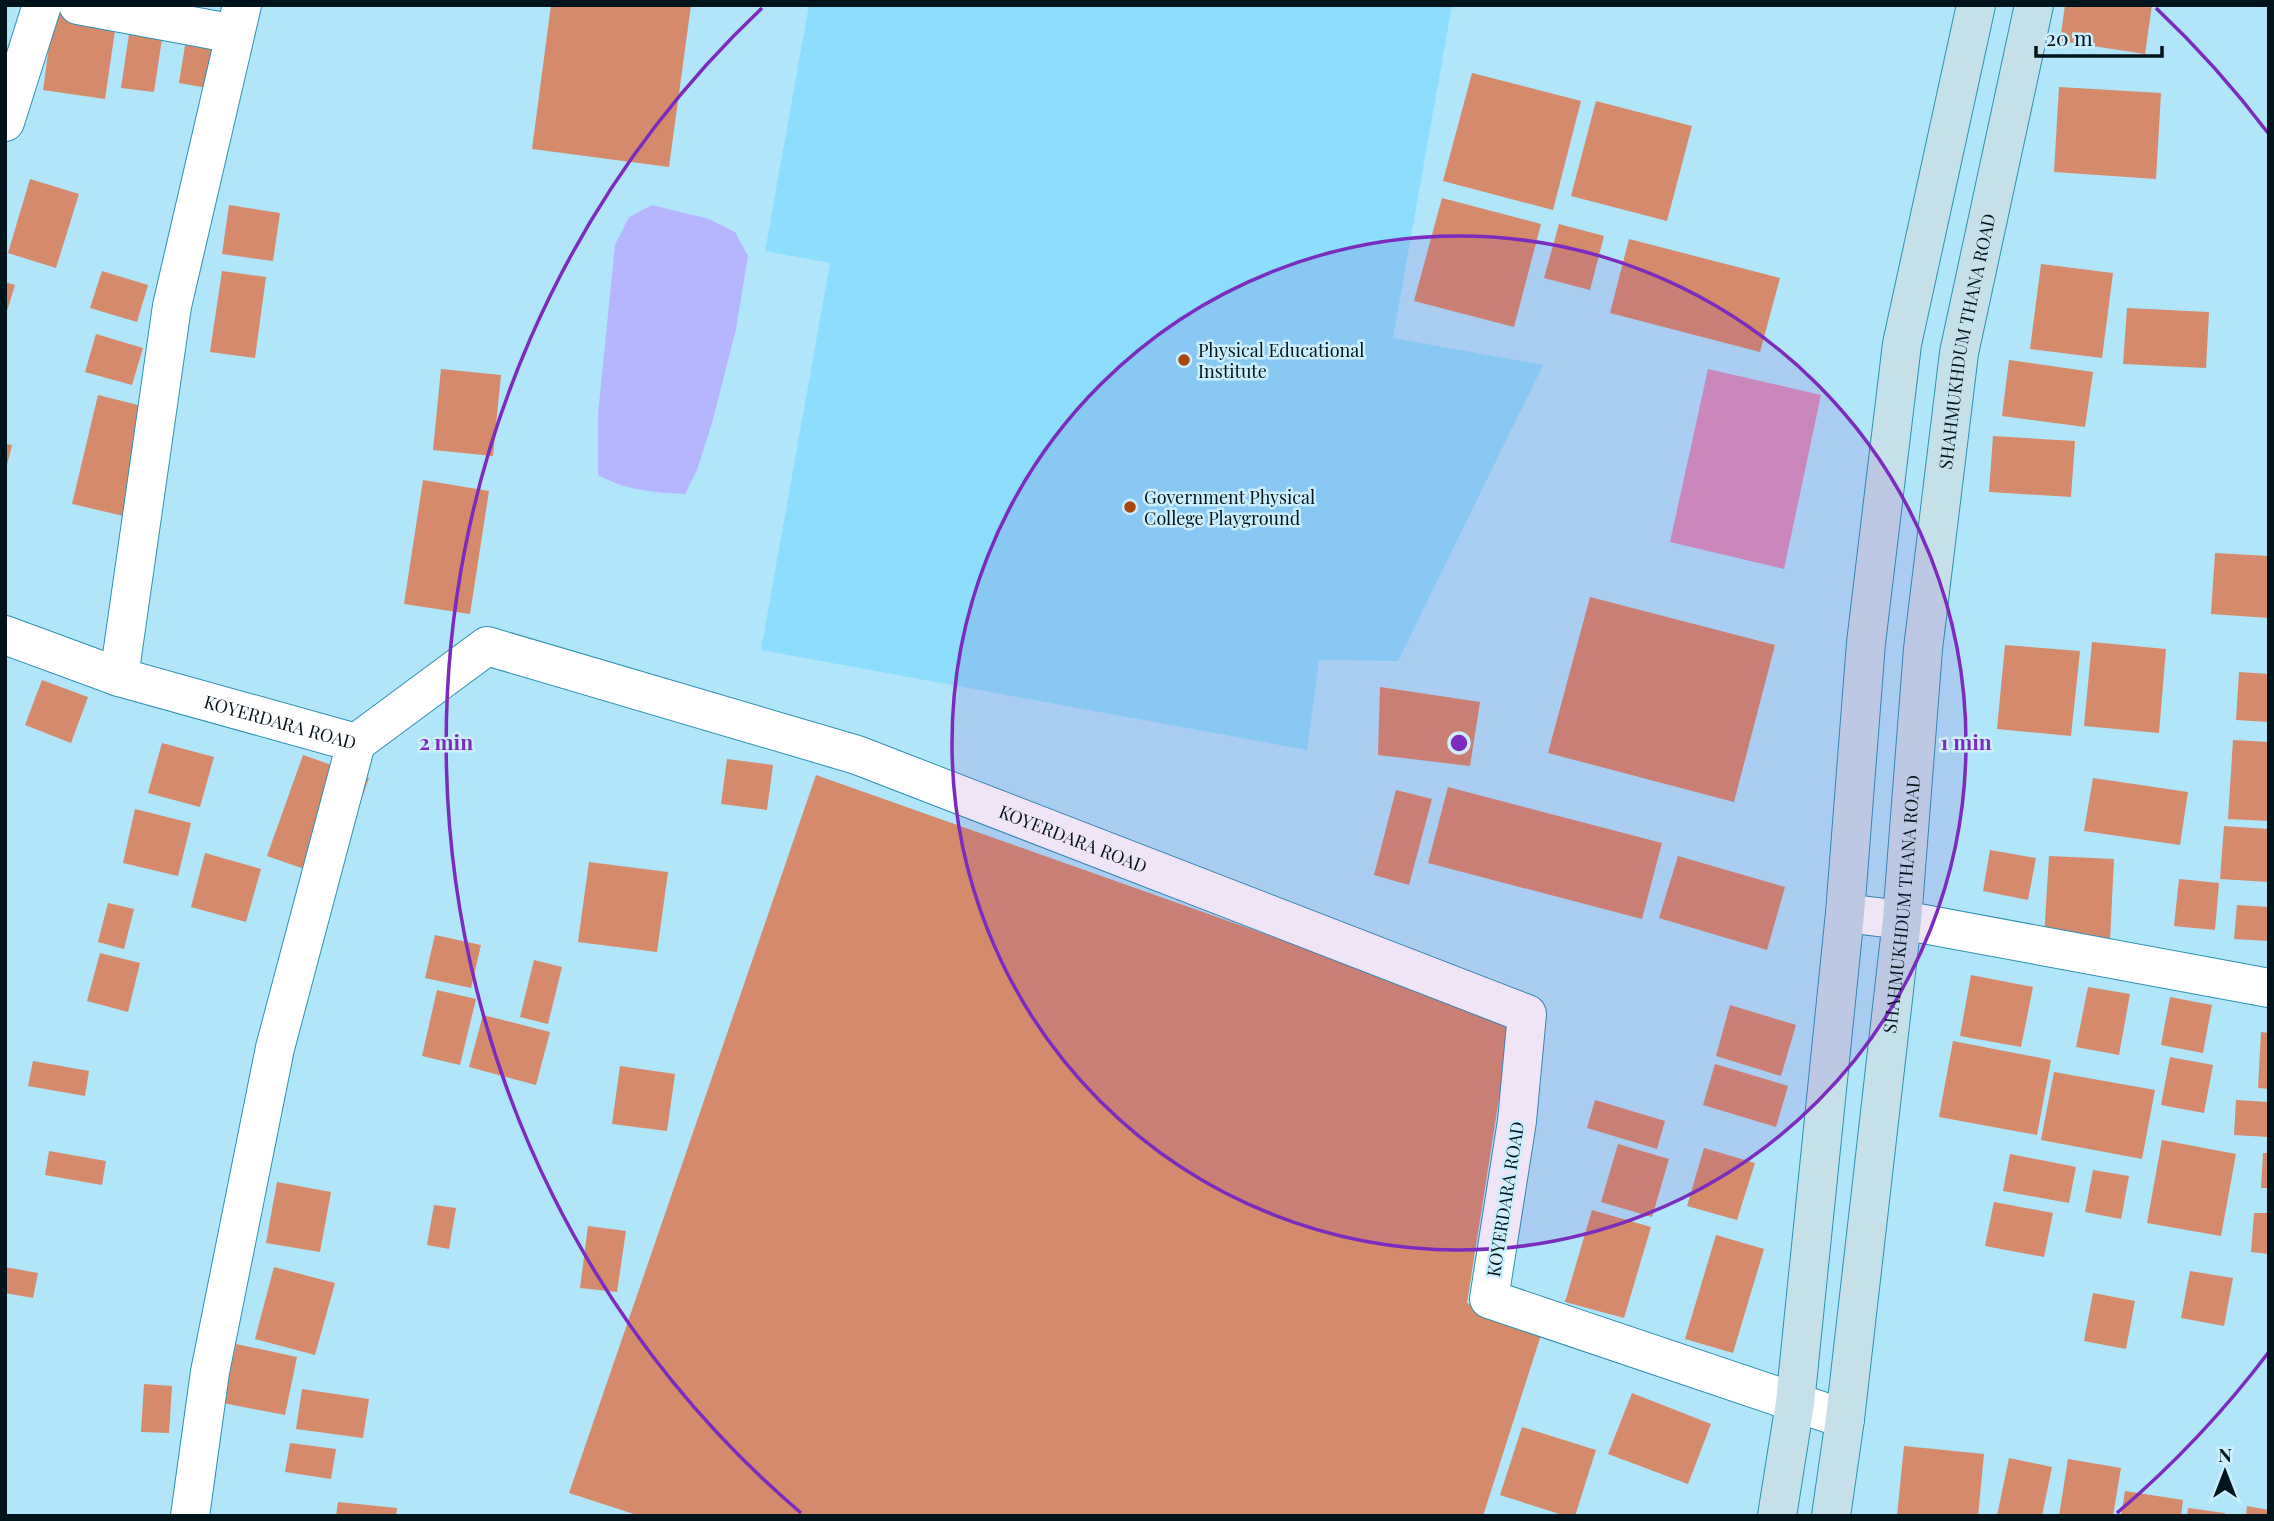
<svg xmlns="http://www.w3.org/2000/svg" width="2274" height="1521" font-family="'Playfair Display',serif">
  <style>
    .built { fill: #8ddefc }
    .green { fill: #d595ba }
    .water { fill: #b6b6fe }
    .building { fill: #d58b6b }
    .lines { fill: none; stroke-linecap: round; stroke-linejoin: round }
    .street-casing { stroke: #2d91b2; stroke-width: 40 }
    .secondary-casing { stroke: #2d91b2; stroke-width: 40 }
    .street { stroke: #fff; stroke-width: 38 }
    .secondary { stroke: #c6e0e9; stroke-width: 38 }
    .ring { fill: none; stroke: #7b2cbf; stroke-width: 3.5 }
    .poi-dot { fill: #a9460d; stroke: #cceffd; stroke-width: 2.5 }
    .labels { text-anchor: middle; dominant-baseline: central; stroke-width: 5; stroke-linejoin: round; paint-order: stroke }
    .street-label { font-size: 18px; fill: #01141b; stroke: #cceffd }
    .poi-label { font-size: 18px; fill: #01141b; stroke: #cceffd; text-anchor: start }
    .centre { fill: #7b2cbf; stroke: #cceffd; stroke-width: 3.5 }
    .ring-label { font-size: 21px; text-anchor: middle; font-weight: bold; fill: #7b2cbf; stroke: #cceffd; stroke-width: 5; stroke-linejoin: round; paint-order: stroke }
  </style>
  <rect width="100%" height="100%" fill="#b0e5fa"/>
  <polygon class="built" points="809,5 1452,5 1393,338 1543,365 1398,661 1319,660 1307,750 761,650 830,263 765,251"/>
  <polygon class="green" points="1708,369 1821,395 1784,569 1670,542"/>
  <path class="water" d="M 652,205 L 709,219 L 735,232 L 748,256 L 736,329 L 712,423 L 697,470 L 685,494 C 653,492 627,491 598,475 L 598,414 L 615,245 L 629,217 Z"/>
  <g class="building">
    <polygon points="551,5 691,5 669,167 532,149"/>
    <polygon points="2065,5 2152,5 2145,54 2060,41"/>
    <polygon points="54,9 117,17 105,99 43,90"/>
    <polygon points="130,27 163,32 154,92 121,88"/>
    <polygon points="187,33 216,38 207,88 179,83"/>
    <polygon points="1472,73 1581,101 1553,210 1443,181"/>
    <polygon points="2059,87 2161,93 2156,179 2054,172"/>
    <polygon points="1596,101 1692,126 1667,221 1571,196"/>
    <polygon points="30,179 79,194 56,268 8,253"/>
    <polygon points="1442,198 1541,224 1514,327 1414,301"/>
    <polygon points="229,205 280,213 273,261 222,254"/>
    <polygon points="1559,224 1604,236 1590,290 1544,278"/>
    <polygon points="1629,239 1780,278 1760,352 1610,313"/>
    <polygon points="2041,264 2113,273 2102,358 2030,349"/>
    <polygon points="102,271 148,285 137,322 90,308"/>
    <polygon points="222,271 266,277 255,358 210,352"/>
    <polygon points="5,282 15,285 6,314 5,314"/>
    <polygon points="2127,308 2209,312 2206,368 2123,364"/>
    <polygon points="96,334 143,348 132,385 85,372"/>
    <polygon points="2009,360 2093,372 2085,427 2002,416"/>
    <polygon points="441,369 501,375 493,456 433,450"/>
    <polygon points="98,395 154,409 128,517 72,504"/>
    <polygon points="1993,436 2075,441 2071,497 1989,492"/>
    <polygon points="5,444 12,445 6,469 5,469"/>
    <polygon points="423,480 489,491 470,614 404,604"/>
    <polygon points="2215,553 2269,556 2269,618 2211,614"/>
    <polygon points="1590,597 1775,645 1734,802 1548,753"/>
    <polygon points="2092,642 2166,649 2159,733 2084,726"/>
    <polygon points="2005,645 2080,651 2071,736 1997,729"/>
    <polygon points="2239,672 2269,674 2269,722 2236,720"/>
    <polygon points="42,680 88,697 71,743 25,725"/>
    <polygon points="1380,687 1480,702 1470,766 1378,755"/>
    <polygon points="2233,740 2269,742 2269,821 2228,819"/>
    <polygon points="162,743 214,757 200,807 148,793"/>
    <polygon points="303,755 369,778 333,879 267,856"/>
    <polygon points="727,759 773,765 767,810 721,804"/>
    <polygon points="816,775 1511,1021 1467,1303 1541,1335 1483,1516 640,1516 569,1493"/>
    <polygon points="2093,778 2188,792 2180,845 2084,831"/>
    <polygon points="1448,787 1662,843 1642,919 1428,863"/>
    <polygon points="1396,790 1432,799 1409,885 1374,875"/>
    <polygon points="135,809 191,823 178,876 123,863"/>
    <polygon points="2224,826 2269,829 2269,882 2220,879"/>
    <polygon points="1990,850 2036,858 2028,900 1983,891"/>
    <polygon points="205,853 261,869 246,922 191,907"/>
    <polygon points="1678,856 1785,887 1767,950 1659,918"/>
    <polygon points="2049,856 2114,859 2110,941 2044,937"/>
    <polygon points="589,862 668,872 657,952 578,942"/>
    <polygon points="2179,879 2219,883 2215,930 2174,926"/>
    <polygon points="108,903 134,909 124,949 98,942"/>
    <polygon points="2237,905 2269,907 2269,941 2234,939"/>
    <polygon points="435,935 481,945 471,988 425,978"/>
    <polygon points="100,953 140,963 128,1012 87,1001"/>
    <polygon points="534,960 562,967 548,1024 520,1017"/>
    <polygon points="1971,975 2033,987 2021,1047 1960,1036"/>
    <polygon points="2088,987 2130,994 2119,1055 2076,1047"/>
    <polygon points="437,990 476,999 460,1065 422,1056"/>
    <polygon points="2170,997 2212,1005 2203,1053 2161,1045"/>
    <polygon points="1730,1005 1796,1025 1781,1076 1716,1056"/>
    <polygon points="483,1015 550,1032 536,1085 469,1067"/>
    <polygon points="2261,1032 2269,1033 2269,1089 2258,1088"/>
    <polygon points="1953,1041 2051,1060 2037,1135 1939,1117"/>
    <polygon points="2170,1057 2213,1065 2204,1113 2161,1105"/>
    <polygon points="33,1061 89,1071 85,1096 28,1086"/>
    <polygon points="1715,1064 1788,1086 1776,1127 1703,1105"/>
    <polygon points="620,1066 675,1074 667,1131 612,1124"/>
    <polygon points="2054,1072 2155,1090 2142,1159 2041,1140"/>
    <polygon points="1595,1100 1665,1121 1657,1149 1587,1128"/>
    <polygon points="2236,1100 2269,1102 2269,1137 2234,1135"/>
    <polygon points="2162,1140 2236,1154 2221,1236 2147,1223"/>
    <polygon points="1618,1144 1669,1159 1652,1217 1601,1202"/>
    <polygon points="1704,1148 1755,1163 1737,1220 1687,1206"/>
    <polygon points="49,1151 106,1161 102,1185 45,1175"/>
    <polygon points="2263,1153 2269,1153 2269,1188 2261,1188"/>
    <polygon points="2010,1154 2076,1167 2069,1203 2003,1191"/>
    <polygon points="2093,1170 2129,1176 2121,1219 2085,1212"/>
    <polygon points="277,1182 331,1192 320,1252 266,1243"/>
    <polygon points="1994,1202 2053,1213 2044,1257 1985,1246"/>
    <polygon points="434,1205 456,1208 449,1249 427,1245"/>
    <polygon points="1592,1210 1651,1227 1624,1318 1565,1302"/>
    <polygon points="2254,1213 2269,1213 2269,1254 2251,1252"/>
    <polygon points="588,1226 626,1231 617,1292 580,1288"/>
    <polygon points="1716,1235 1764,1249 1733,1353 1685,1339"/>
    <polygon points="5,1267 38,1273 33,1298 5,1293"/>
    <polygon points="274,1267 335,1283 315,1355 255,1339"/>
    <polygon points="2190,1271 2233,1278 2224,1326 2181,1318"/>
    <polygon points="2093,1293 2135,1301 2126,1349 2084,1341"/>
    <polygon points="236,1344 297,1357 285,1415 223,1403"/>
    <polygon points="144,1384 172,1386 169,1433 141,1432"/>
    <polygon points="302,1389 369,1399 363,1438 296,1429"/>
    <polygon points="1632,1393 1711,1424 1688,1484 1608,1454"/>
    <polygon points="1522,1427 1596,1450 1575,1516 1566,1516 1500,1495"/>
    <polygon points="290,1443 336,1449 331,1479 285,1472"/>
    <polygon points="1904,1446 1984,1454 1978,1516 1897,1516"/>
    <polygon points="2009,1458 2052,1467 2042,1516 1997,1516"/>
    <polygon points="2068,1459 2121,1468 2113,1516 2059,1516"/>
    <polygon points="2125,1491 2183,1500 2181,1516 2121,1516"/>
    <polygon points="338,1502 397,1508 396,1516 336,1516"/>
    <polygon points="2247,1506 2269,1510 2269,1516 2246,1516"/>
    <polygon points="2188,1508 2225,1513 2224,1516 2187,1516"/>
  </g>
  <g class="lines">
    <g class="street-casing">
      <g id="street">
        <polyline points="78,5 235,34"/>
        <polyline points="5,122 42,5"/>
        <path id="s1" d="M 5,635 L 119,677 L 356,743 L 487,646 L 857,755 L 1527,1014 L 1517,1121 L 1489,1299 L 1845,1419"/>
        <polyline points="119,677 172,306 242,5"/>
        <polyline points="1845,913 1902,920 2269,988"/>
        <polyline points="190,1516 210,1372 275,1048 356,743"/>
      </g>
    </g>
    <g class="secondary-casing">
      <g id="secondary">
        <polyline points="1777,1516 1795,1403 1845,913 1866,643 1902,344 1976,5"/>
        <path id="s2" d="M 1831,1516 L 1845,1419 L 1902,920 L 1923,649 L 1959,353 L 2034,5"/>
      </g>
    </g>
    <use href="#street" class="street"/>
    <use href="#secondary" class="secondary"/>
  </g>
  <circle cx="1459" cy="743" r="507" fill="#7b2cbf" fill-opacity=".12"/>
  <g class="ring">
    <circle cx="1459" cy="743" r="507"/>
    <path d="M2268 1353A1013 1013 0 0 1 2117 1513M801 1513A1013 1013 0 0 1 762 8M2156 8A1013 1013 0 0 1 2268 133"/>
  </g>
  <g class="poi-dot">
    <circle cx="1184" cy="360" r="7"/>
    <circle cx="1130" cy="507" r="7"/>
  </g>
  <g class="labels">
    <g class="street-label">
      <text stroke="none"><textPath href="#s2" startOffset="1183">SHAHMUKHDUM THANA ROAD</textPath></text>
      <text stroke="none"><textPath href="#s1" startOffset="289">KOYERDARA ROAD</textPath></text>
      <text stroke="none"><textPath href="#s1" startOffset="1148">KOYERDARA ROAD</textPath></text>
      <text stroke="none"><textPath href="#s2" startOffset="616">SHAHMUKHDUM THANA ROAD</textPath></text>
      <text transform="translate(1505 1199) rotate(-81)">KOYERDARA ROAD</text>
    </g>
    <g class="poi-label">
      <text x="1198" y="350">Physical Educational<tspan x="1198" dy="21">Institute</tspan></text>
      <text x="1144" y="497">Government Physical<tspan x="1144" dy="21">College Playground</tspan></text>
    </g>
  </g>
  <circle cx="1459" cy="743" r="10" class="centre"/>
  <g class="ring-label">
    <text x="1966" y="750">1 min</text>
    <text x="446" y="750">2 min</text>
  </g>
  <rect width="2274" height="1521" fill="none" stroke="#01141b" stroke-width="14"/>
  <g transform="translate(2225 1472)" stroke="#cceffd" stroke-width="5" paint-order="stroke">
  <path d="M0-5L12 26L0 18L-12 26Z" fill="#01141b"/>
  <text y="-10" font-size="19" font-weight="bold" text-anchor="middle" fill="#01141b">N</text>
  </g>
  <path d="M2036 46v10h126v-10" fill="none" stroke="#01141b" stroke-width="3.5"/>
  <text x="2046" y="46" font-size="21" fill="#01141b" stroke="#cceffd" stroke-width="5" paint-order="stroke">20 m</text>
</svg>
